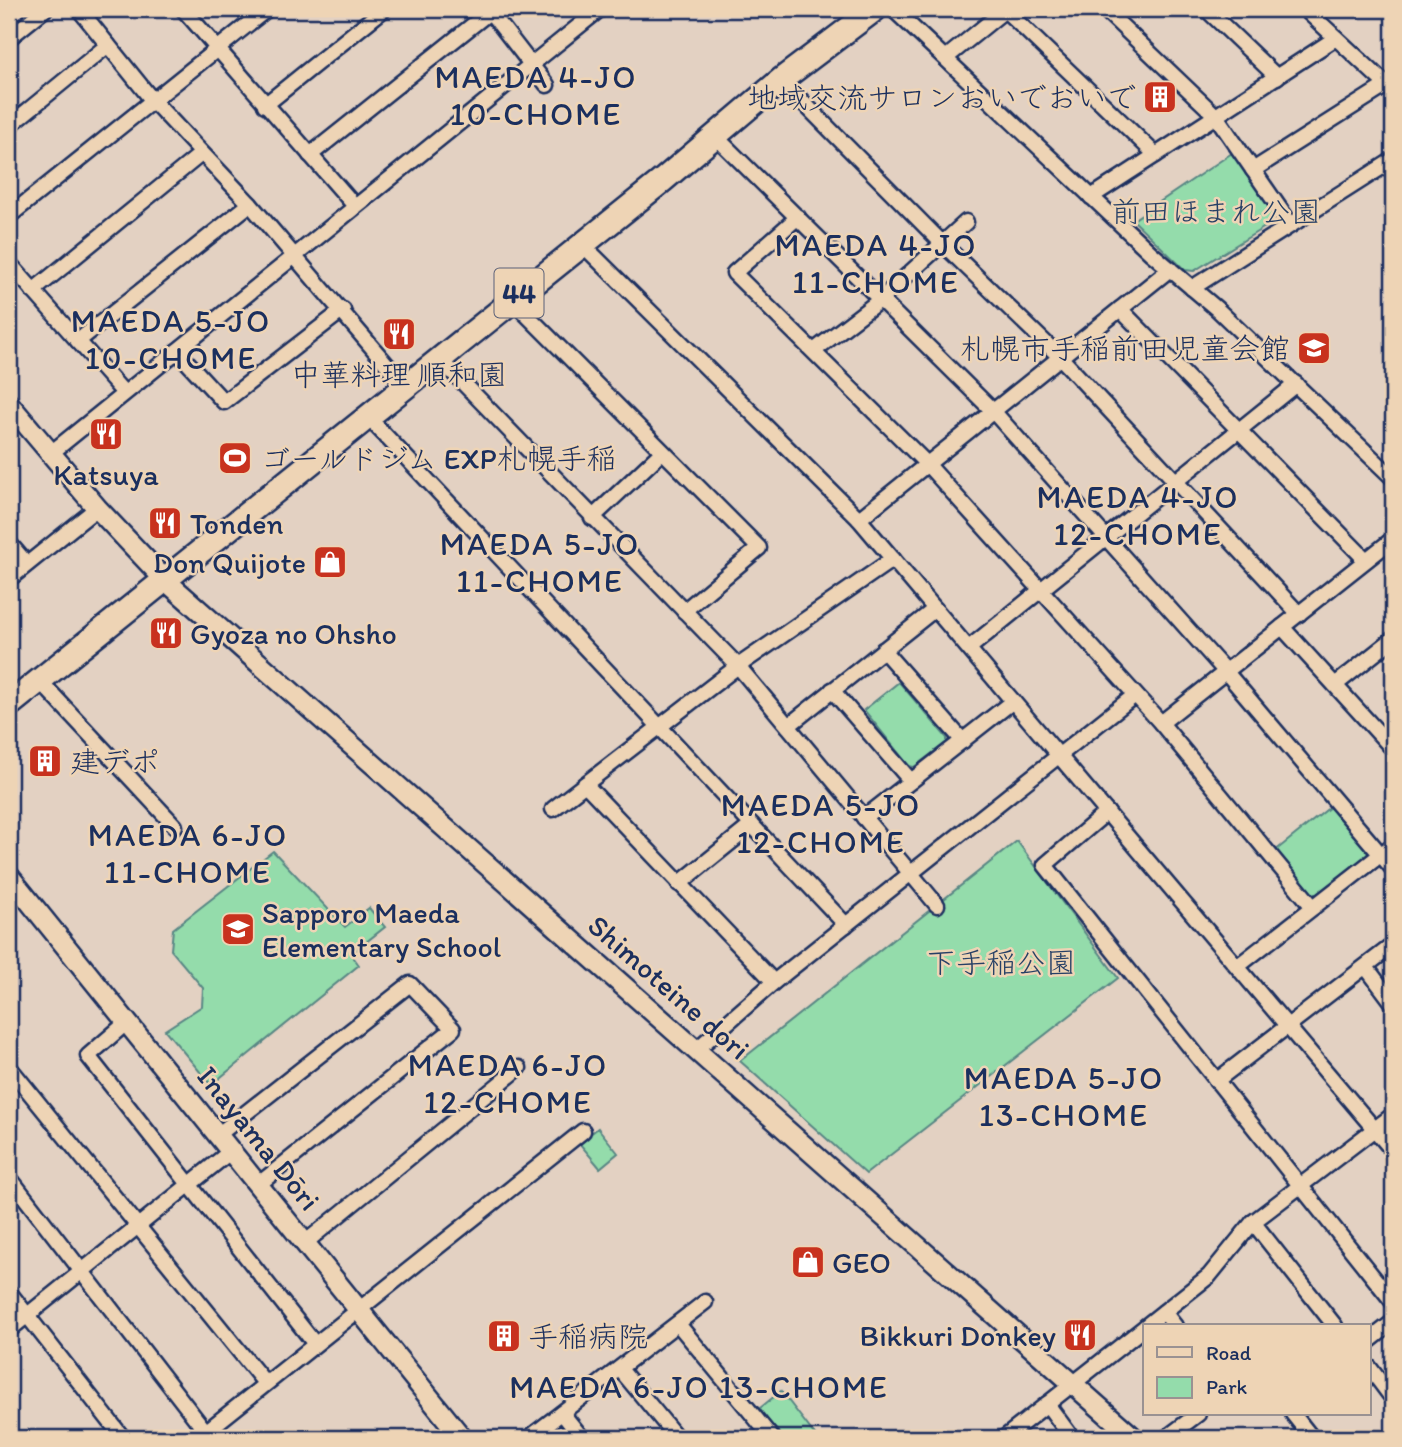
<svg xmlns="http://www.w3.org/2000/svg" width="1402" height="1447" font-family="Itim,'Klee One',sans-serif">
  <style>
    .green { fill: #94dcab; stroke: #588684; stroke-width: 2 }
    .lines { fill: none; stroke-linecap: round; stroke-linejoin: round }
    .street-casing { stroke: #1b2f5e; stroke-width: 19 }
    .secondary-casing { stroke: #1b2f5e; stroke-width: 24 }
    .primary-casing { stroke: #1b2f5e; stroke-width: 28 }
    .street { stroke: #eed4b5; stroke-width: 14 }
    .secondary { stroke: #eed4b5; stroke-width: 19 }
    .primary { stroke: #eed4b5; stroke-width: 23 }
    .labels { text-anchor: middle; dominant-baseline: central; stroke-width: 5; stroke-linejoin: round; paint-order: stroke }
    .shield { fill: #eed4b5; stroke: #5a6078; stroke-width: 2 }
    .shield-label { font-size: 28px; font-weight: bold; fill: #1b2f5e }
    .poi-label { font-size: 30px; fill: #1b2f5e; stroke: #eed4b5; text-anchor: start }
    .park-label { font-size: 30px; fill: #274066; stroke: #eed4b5 }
    .street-label { font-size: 30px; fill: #1b2f5e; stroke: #eed4b5 }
    .neighbourhood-label { font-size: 32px; letter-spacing: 2px; fill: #1b2f5e; stroke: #eed4b5 }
  </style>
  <rect width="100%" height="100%" fill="#e3d1c2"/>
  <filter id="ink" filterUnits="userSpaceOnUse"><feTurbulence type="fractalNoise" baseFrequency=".0143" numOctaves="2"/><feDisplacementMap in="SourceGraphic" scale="14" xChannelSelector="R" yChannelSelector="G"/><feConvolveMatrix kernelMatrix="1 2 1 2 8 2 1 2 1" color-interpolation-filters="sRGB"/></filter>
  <g filter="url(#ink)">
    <g class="green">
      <polygon points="1232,153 1275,212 1273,222 1194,271 1185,270 1133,220"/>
      <polygon points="899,682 947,738 947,742 914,767 909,766 864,710"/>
      <polygon points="1330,807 1368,851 1367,856 1318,894 1313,894 1275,851"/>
      <polygon points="1017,841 1118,978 866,1174 740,1061"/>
      <polygon points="273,851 345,927 369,908 385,927 351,954 359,965 211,1085 165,1030 202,1006 203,988 171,950 173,929"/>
      <polygon points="598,1128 618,1153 600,1168 579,1143"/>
      <polygon points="781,1391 817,1438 782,1438 759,1409"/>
    </g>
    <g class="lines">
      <g class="street-casing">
        <g id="street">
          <polyline points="79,9 153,101 250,204 405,386"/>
          <polyline points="183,9 355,206"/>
          <polyline points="488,9 547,85"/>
          <polyline points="893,9 1151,253 1217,309 1393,478"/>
          <polyline points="1104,9 1216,116 1291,225"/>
          <polyline points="1206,9 1277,77"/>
          <polyline points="1305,9 1391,89"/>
          <polyline points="1005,10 1156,155"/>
          <polyline points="9,38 45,9"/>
          <polyline points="947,57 1006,9"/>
          <polyline points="781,80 943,244 1060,357 1299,614"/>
          <polyline points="265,105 384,9"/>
          <polyline points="9,126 108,45"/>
          <polyline points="715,136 993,411 1226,672 1393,869"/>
          <polyline points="310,155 493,9"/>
          <polyline points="1253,170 1393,81"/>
          <polyline points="1091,197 1336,38"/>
          <polyline points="9,216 267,9"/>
          <polyline points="798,217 734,273 927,464 1161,723 1313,907"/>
          <polyline points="582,244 859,519 1393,1151"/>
          <polyline points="9,263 124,393"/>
          <polyline points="1192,288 1393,160"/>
          <polyline points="33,291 201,154"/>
          <polyline points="511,299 759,548 684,611"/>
          <polyline points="1120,309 1366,560"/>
          <polyline points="78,341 250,204"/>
          <polyline points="815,350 880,300 966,222"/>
          <polyline points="177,351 224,402 343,310"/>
          <polyline points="439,358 738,666 937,905"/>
          <polyline points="367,416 846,925"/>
          <polyline points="51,453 600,9"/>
          <polyline points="592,518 662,452"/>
          <polyline points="859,519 1170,269"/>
          <polyline points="9,543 27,564"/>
          <polyline points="9,579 97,508"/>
          <polyline points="1282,627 1393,749"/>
          <polyline points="969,648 1296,384"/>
          <polyline points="883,650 963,741"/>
          <polyline points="40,681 175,826"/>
          <polyline points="1335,685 1393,639"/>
          <polyline points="832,690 911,781"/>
          <polyline points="1161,723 1393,539"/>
          <polyline points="788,726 935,609"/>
          <polyline points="585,784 774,982"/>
          <polyline points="553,809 738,666 893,559"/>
          <polyline points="1107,812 1045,865 1393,1302"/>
          <polyline points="864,818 1013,701"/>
          <polyline points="679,884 752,825"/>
          <polyline points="1238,966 1393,845"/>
          <polyline points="1366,967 1393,1003"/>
          <polyline points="126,1023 88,1056 315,1344"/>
          <polyline points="696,1050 774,982 1135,695"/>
          <polyline points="9,1067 265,1383"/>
          <polyline points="1216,1081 1393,945"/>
          <polyline points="219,1134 410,984 453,1029 259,1184"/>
          <polyline points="9,1177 206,1432"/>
          <polyline points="1253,1222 1335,1326"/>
          <polyline points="306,1242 519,1068"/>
          <polyline points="9,1292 123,1438"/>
          <polyline points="1164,1312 1175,1326"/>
          <polyline points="678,1324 772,1438"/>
          <polyline points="1146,1326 1209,1276 1253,1222 1393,1115"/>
          <polyline points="9,1330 231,1151"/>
          <polyline points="1369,1341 1393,1322"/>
          <polyline points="1369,1367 1393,1399"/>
          <polyline points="620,1369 677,1438"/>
          <polyline points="1047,1404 1072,1438"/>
          <polyline points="562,1413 582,1438"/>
          <polyline points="1293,1414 1312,1438"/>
          <polyline points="198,1438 583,1131"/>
          <polyline points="529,1438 705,1302"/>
          <polyline points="1004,1438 1145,1327"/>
          <polyline points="1166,1438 1198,1414"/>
        </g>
      </g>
      <g class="secondary-casing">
        <g id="secondary">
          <polyline points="9,404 97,508 165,580 1134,1438"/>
          <polyline points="9,876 462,1438"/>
        </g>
      </g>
      <g class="primary-casing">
        <polyline id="primary" points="9,705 663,180 781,80 875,9"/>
      </g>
      <use href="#street" class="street"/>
      <use href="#secondary" class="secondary"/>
      <use href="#primary" class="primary"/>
    </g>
  </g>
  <defs>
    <g id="building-square" transform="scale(1.75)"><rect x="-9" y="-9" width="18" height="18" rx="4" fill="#c8321e" stroke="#eed4b5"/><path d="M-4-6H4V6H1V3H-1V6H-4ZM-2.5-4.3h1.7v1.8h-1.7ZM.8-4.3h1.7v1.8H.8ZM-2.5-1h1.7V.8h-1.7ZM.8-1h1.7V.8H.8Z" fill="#fff"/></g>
    <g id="restaurant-square" transform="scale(1.75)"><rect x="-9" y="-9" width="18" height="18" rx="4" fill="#c8321e" stroke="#eed4b5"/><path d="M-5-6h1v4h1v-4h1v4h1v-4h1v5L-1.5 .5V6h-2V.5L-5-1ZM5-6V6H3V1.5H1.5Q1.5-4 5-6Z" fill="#fff"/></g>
    <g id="school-square" transform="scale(1.75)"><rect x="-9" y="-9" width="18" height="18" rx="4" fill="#c8321e" stroke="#eed4b5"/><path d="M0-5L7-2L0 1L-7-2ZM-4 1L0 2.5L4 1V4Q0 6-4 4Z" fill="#fff"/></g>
    <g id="stadium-square" transform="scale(1.75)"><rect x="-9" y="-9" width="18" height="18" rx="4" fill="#c8321e" stroke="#eed4b5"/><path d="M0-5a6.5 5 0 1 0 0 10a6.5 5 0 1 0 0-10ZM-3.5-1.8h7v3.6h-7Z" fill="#fff"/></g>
    <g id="shop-square" transform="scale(1.75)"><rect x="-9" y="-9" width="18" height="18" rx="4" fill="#c8321e" stroke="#eed4b5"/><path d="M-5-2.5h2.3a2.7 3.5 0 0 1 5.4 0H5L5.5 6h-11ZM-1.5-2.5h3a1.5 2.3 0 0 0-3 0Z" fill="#fff"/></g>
  </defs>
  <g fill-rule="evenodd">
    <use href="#building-square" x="1160" y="97"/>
    <use href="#restaurant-square" x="399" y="334"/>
    <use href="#school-square" x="1314" y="348"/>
    <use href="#restaurant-square" x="106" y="434"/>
    <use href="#stadium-square" x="235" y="458"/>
    <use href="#restaurant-square" x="165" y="523"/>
    <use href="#shop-square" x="330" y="562"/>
    <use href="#restaurant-square" x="166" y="633"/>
    <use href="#building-square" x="45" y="761"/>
    <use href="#school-square" x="238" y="929"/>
    <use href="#shop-square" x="808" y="1262"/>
    <use href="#restaurant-square" x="1080" y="1335"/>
    <use href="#building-square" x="504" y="1336"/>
  </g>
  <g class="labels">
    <rect class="shield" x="494.5" y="268.5" width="49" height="49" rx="5"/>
    <g class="shield-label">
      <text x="519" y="293">44</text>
    </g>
    <g class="poi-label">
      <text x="1136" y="97" text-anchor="end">地域交流サロンおいでおいで</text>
      <text x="1290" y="348" text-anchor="end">札幌市手稲前田児童会館</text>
      <text x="399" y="374" text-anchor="middle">中華料理 順和園</text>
      <text x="260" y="458">ゴールドジム EXP札幌手稲</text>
      <text x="106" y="474" text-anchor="middle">Katsuya</text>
      <text x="190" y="523">Tonden</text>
      <text x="306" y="562" text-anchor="end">Don Quijote</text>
      <text x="190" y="633">Gyoza no Ohsho</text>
      <text x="70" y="761">建デポ</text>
      <text x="262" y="912">Sapporo Maeda<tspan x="262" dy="34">Elementary School</tspan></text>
      <text x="832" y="1262">GEO</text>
      <text x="1056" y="1335" text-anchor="end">Bikkuri Donkey</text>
      <text x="528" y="1336">手稲病院</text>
    </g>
    <g class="park-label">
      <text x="1216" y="211">前田ほまれ公園</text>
      <text x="1001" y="962">下手稲公園</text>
    </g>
    <g class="street-label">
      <text transform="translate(669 987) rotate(41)">Shimoteine dori</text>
      <text transform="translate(259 1138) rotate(51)">Inayama Dōri</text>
    </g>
    <g class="neighbourhood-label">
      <text x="536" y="77">MAEDA 4-JO<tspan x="536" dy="37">10-CHOME</tspan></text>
      <text x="876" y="245">MAEDA 4-JO<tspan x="876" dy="37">11-CHOME</tspan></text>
      <text x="171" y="321">MAEDA 5-JO<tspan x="171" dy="37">10-CHOME</tspan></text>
      <text x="1138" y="497">MAEDA 4-JO<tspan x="1138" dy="37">12-CHOME</tspan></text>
      <text x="540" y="544">MAEDA 5-JO<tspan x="540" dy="37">11-CHOME</tspan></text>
      <text x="821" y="805">MAEDA 5-JO<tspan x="821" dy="37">12-CHOME</tspan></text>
      <text x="188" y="835">MAEDA 6-JO<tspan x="188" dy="37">11-CHOME</tspan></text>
      <text x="508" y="1065">MAEDA 6-JO<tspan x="508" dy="37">12-CHOME</tspan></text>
      <text x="1064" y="1078">MAEDA 5-JO<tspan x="1064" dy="37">13-CHOME</tspan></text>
      <text x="699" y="1387">MAEDA 6-JO 13-CHOME</text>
    </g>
  </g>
  <rect width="1402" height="1447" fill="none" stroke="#eed4b5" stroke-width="35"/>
  <rect x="18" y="18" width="1367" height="1412" fill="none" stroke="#1b2f5e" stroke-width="2.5" filter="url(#ink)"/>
  <rect x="1143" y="1324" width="228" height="91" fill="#eed4b5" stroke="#9a9292" stroke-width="2"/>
  <rect x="1157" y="1347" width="35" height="10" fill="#eed4b5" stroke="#9a9292" stroke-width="2"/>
  <text x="1206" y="1360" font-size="21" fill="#1b2f5e">Road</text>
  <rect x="1157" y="1377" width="35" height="21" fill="#94dcab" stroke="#9a9292" stroke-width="2"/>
  <text x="1206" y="1394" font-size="21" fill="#1b2f5e">Park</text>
</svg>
